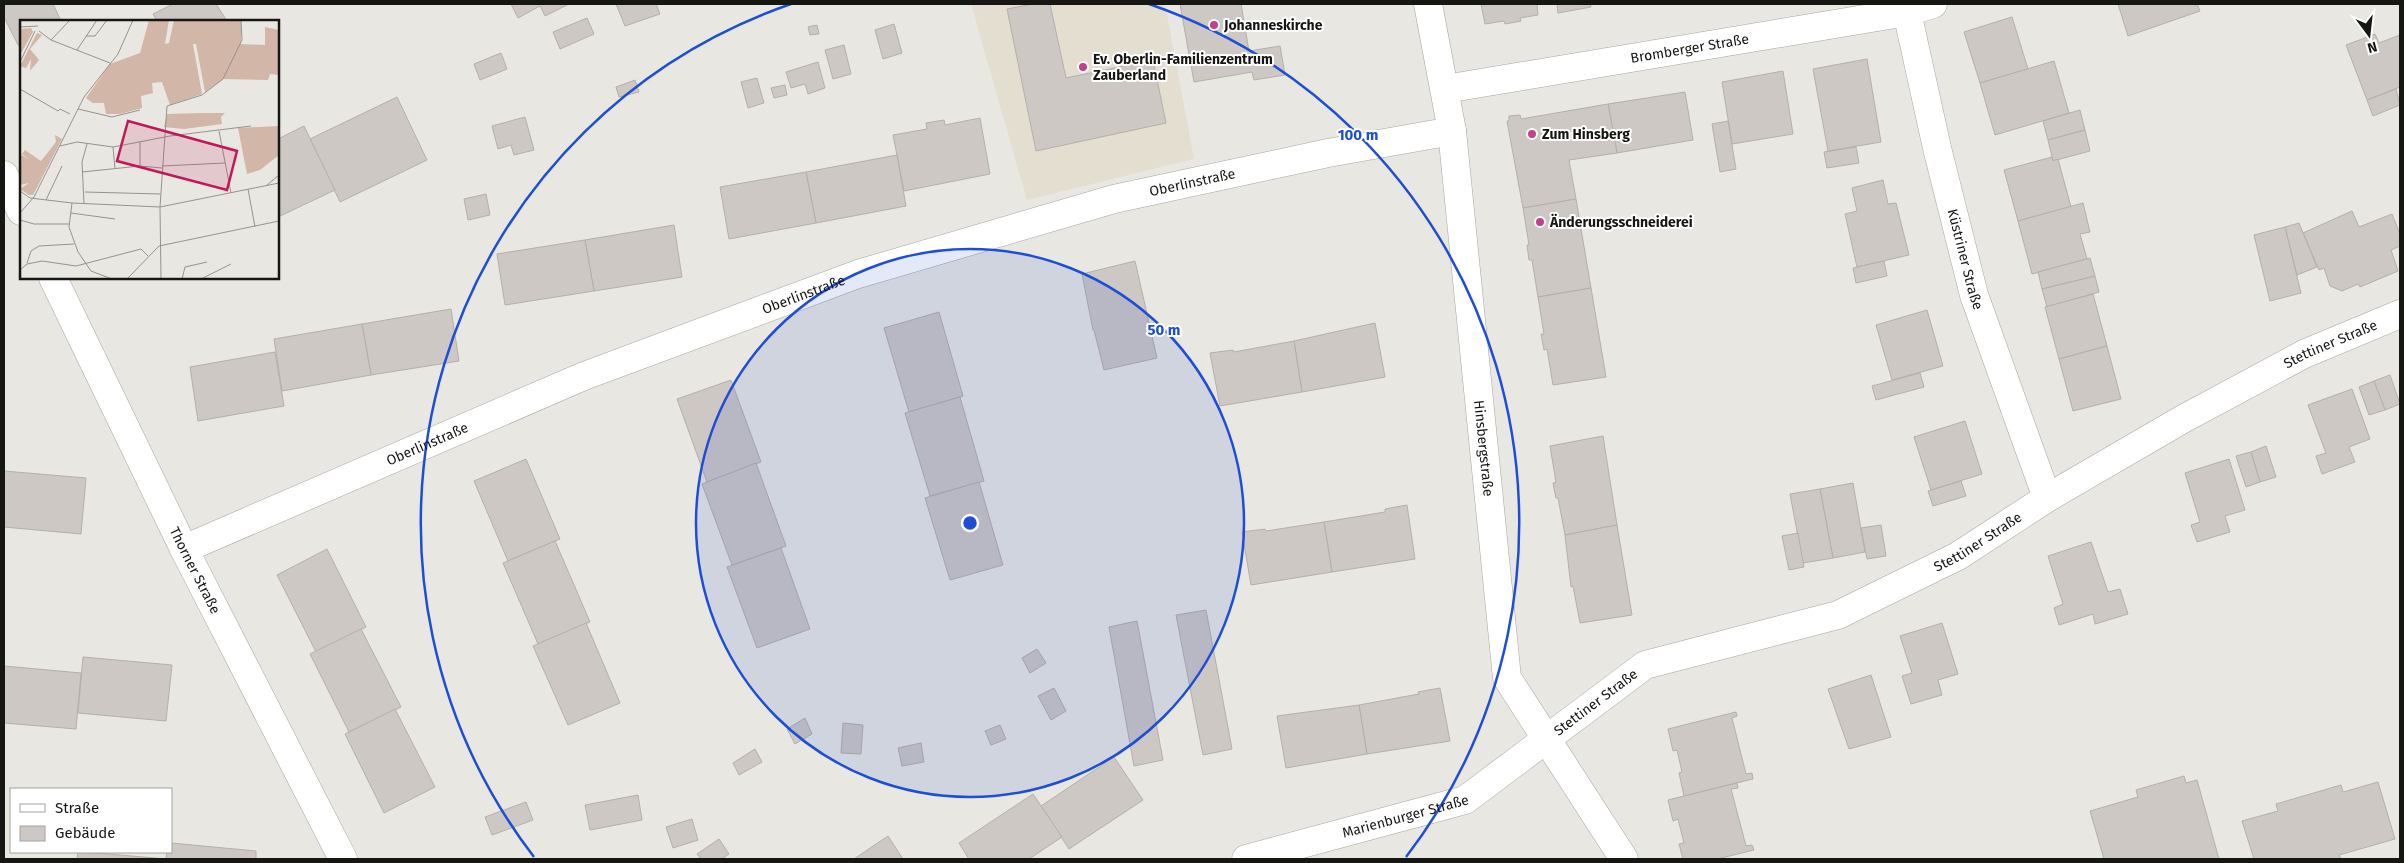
<svg xmlns="http://www.w3.org/2000/svg" width="2404" height="863" font-family="'Fira Sans',sans-serif">
  <style>
    .built { fill: #e3ded0 }
    .building { fill: #cdc8c3; stroke: #b4afaa }
    .lines { fill: none; stroke-linecap: round; stroke-linejoin: round }
    .minor-casing { stroke: #a8a59f; stroke-width: 29 }
    .minor { stroke: #fff; stroke-width: 28 }
    .ring { fill: none; stroke: #1d4ed8; stroke-width: 2.5 }
    .poi-dot { fill: #c1418d; stroke: #fff; stroke-width: 2 }
    .labels { text-anchor: middle; dominant-baseline: central; stroke-width: 4; stroke-linejoin: round; paint-order: stroke }
    .poi-label { font-size: 14px; font-weight: bold; fill: #161613; stroke: #fff; text-anchor: start }
    .street-label { font-size: 14px; fill: #161613; stroke: #fff }
    .inset-road { fill: none; stroke: #95938f; stroke-width: 1 }
    .view { fill: #c2185b; fill-opacity: 0.15; stroke: #c2185b; stroke-width: 2.5 }
    .inset-edge { fill: none; stroke: #161613; stroke-width: 2.5 }
    .centre { fill: #1d4ed8; stroke: #fff; stroke-width: 2.5 }
    .ring-label { font-size: 15px; text-anchor: middle; font-weight: bold; fill: #1d4ed8; stroke: #fff; stroke-width: 4; stroke-linejoin: round; paint-order: stroke }
  </style>
  <rect width="100%" height="100%" fill="#e9e7e1"/>
  <polygon class="built" points="971,4 1165,4 1194,159 1027,200"/>
  <g class="building">
    <polygon points="4,4 53,4 61,21 21,21 21,44 18,45 4,17"/>
    <polygon points="173,4 216,4 227,21 157,21 153,14"/>
    <polygon points="511,4 569,4 545,16 540,6 518,18"/>
    <polygon points="616,4 656,4 660,14 625,26"/>
    <polygon points="1033,4 1050,4 1066,78 1153,60 1166,123 1036,151 1007,9"/>
    <polygon points="1180,4 1241,4 1249,51 1280,46 1285,75 1254,80 1252,72 1194,82"/>
    <polygon points="1481,4 1537,4 1538,15 1520,18 1521,21 1505,24 1504,21 1485,24"/>
    <polygon points="1557,4 1590,4 1591,7 1558,13"/>
    <polygon points="2118,4 2197,4 2200,11 2128,36"/>
    <polygon points="2012,17 2028,69 1980,83 1964,32"/>
    <polygon points="587,18 594,34 560,49 553,32"/>
    <polygon points="894,24 902,53 883,59 875,30"/>
    <polygon points="817,25 819,34 810,35 808,27"/>
    <polygon points="2375,34 2379,43 2400,35 2400,87 2367,100 2346,45"/>
    <polygon points="844,45 851,74 833,79 825,50"/>
    <polygon points="501,53 507,69 480,80 474,64"/>
    <polygon points="1867,59 1881,142 1828,151 1813,69"/>
    <polygon points="2054,61 2069,113 1995,135 1980,83"/>
    <polygon points="818,62 825,88 808,94 805,84 791,88 786,72"/>
    <polygon points="1783,71 1793,134 1732,144 1722,82"/>
    <polygon points="757,78 764,103 748,108 741,82"/>
    <polygon points="635,80 639,92 619,97 616,87"/>
    <polygon points="785,85 787,95 774,98 771,88"/>
    <polygon points="2396,89 2400,105 2373,116 2367,100"/>
    <polygon points="1685,92 1693,140 1617,153 1608,104"/>
    <polygon points="397,97 427,160 340,202 310,139"/>
    <polygon points="1608,104 1617,153 1569,160 1576,199 1523,208 1507,121 1509,121 1509,116 1520,115 1521,119"/>
    <polygon points="2080,110 2085,130 2048,140 2043,121"/>
    <polygon points="525,117 534,150 514,155 511,145 498,149 492,126"/>
    <polygon points="980,118 990,174 904,191 893,135 927,129 926,123 944,120 945,125"/>
    <polygon points="1728,121 1736,169 1720,172 1712,124"/>
    <polygon points="304,126 335,190 278,217 278,139"/>
    <polygon points="2085,130 2090,151 2053,161 2048,140"/>
    <polygon points="1856,147 1859,163 1827,168 1824,152"/>
    <polygon points="897,155 906,206 816,223 806,172"/>
    <polygon points="2052,157 2053,161 2058,159 2071,207 2018,221 2004,170"/>
    <polygon points="806,172 816,223 729,239 720,187"/>
    <polygon points="1883,180 1888,204 1896,203 1909,255 1857,267 1845,214 1857,211 1852,188"/>
    <polygon points="486,194 490,215 468,220 464,199"/>
    <polygon points="1576,199 1591,288 1538,297 1532,260 1529,260 1527,245 1529,245 1523,208"/>
    <polygon points="2083,203 2090,232 2080,234 2087,259 2032,274 2018,221"/>
    <polygon points="2352,211 2359,227 2392,214 2400,234 2400,246 2391,250 2398,271 2360,287 2358,284 2342,291 2330,286 2324,268 2319,270 2303,233"/>
    <polygon points="2299,223 2317,267 2297,275 2285,227"/>
    <polygon points="674,225 682,277 594,291 585,240"/>
    <polygon points="2285,227 2301,293 2270,301 2254,235"/>
    <polygon points="585,240 594,291 505,305 497,254"/>
    <polygon points="2090,258 2095,276 2042,289 2038,272"/>
    <polygon points="1135,261 1157,358 1104,370 1094,330 1093,330 1082,274"/>
    <polygon points="1884,261 1887,276 1856,283 1853,268"/>
    <polygon points="2095,276 2099,292 2047,307 2042,289"/>
    <polygon points="1591,288 1606,377 1553,385 1547,349 1544,350 1541,334 1544,334 1538,297"/>
    <polygon points="2093,294 2107,346 2059,359 2045,307"/>
    <polygon points="451,309 459,361 371,375 362,324"/>
    <polygon points="1927,310 1943,366 1892,380 1876,325"/>
    <polygon points="939,312 963,396 909,412 884,328"/>
    <polygon points="1375,323 1385,377 1302,392 1294,341"/>
    <polygon points="362,324 371,375 282,391 274,339"/>
    <polygon points="1294,341 1302,392 1220,406 1210,353 1233,350 1234,352"/>
    <polygon points="2107,346 2121,399 2073,411 2059,359"/>
    <polygon points="275,352 284,406 198,421 190,367"/>
    <polygon points="1920,373 1924,387 1876,400 1872,386"/>
    <polygon points="2390,375 2400,404 2385,410 2374,381"/>
    <polygon points="731,380 761,462 707,482 677,399"/>
    <polygon points="2374,381 2385,410 2369,415 2359,387"/>
    <polygon points="2352,389 2370,439 2349,447 2355,462 2322,474 2316,456 2326,453 2308,405"/>
    <polygon points="960,397 984,481 930,496 905,413"/>
    <polygon points="1965,421 1982,474 1931,490 1914,437"/>
    <polygon points="1603,436 1617,525 1565,535 1558,498 1556,498 1553,483 1556,482 1550,446"/>
    <polygon points="2266,446 2276,477 2260,482 2251,452"/>
    <polygon points="2251,452 2260,482 2246,487 2236,456"/>
    <polygon points="526,459 560,539 508,561 474,481"/>
    <polygon points="2229,459 2245,510 2225,516 2230,532 2197,542 2191,525 2200,522 2185,473"/>
    <polygon points="756,463 786,546 732,565 702,484"/>
    <polygon points="4,471 86,478 81,534 4,527"/>
    <polygon points="1961,481 1966,496 1933,506 1928,491"/>
    <polygon points="979,482 1003,565 950,580 925,498"/>
    <polygon points="1853,483 1865,552 1833,558 1820,489"/>
    <polygon points="1820,489 1833,558 1803,563 1790,494"/>
    <polygon points="1407,505 1415,559 1332,572 1324,522 1385,512 1385,509"/>
    <polygon points="1324,522 1332,572 1251,585 1242,532 1265,529 1266,531"/>
    <polygon points="1617,525 1632,615 1580,623 1573,586 1571,587 1565,535"/>
    <polygon points="1881,525 1886,556 1867,559 1861,528"/>
    <polygon points="1798,533 1804,567 1789,570 1782,536"/>
    <polygon points="555,541 590,622 538,644 503,563"/>
    <polygon points="2091,542 2108,592 2120,589 2128,614 2095,624 2093,614 2059,625 2054,608 2063,604 2048,556"/>
    <polygon points="781,548 810,629 757,648 727,567"/>
    <polygon points="327,549 366,627 316,652 277,575"/>
    <polygon points="1206,610 1232,749 1203,755 1176,615"/>
    <polygon points="1137,621 1163,760 1134,766 1109,627"/>
    <polygon points="586,623 620,703 568,725 533,646"/>
    <polygon points="1942,623 1958,674 1938,680 1942,695 1911,704 1902,676 1912,673 1900,636"/>
    <polygon points="361,629 401,707 349,732 310,654"/>
    <polygon points="1037,649 1046,663 1030,673 1022,658"/>
    <polygon points="83,657 172,665 166,721 78,713"/>
    <polygon points="4,666 81,673 76,729 4,723"/>
    <polygon points="1871,675 1891,737 1849,749 1828,689"/>
    <polygon points="1054,688 1066,711 1051,720 1038,696"/>
    <polygon points="1440,688 1450,741 1367,754 1359,705 1419,694 1418,692"/>
    <polygon points="1359,705 1367,754 1286,768 1277,716"/>
    <polygon points="395,709 435,787 384,813 345,734"/>
    <polygon points="1736,712 1737,716 1732,718 1746,774 1752,773 1753,779 1684,796 1679,773 1682,772 1677,750 1673,751 1668,729"/>
    <polygon points="805,718 812,734 795,744 787,729"/>
    <polygon points="843,723 863,725 861,754 841,753"/>
    <polygon points="1000,725 1006,739 991,745 985,731"/>
    <polygon points="921,743 924,762 902,766 898,748"/>
    <polygon points="755,749 762,762 739,775 733,763"/>
    <polygon points="1114,757 1143,800 1069,849 1041,806"/>
    <polygon points="2184,776 2186,783 2197,780 2219,859 2104,859 2090,811 2138,797 2136,790"/>
    <polygon points="2378,782 2395,839 2339,855 2341,859 2254,859 2242,821 2278,811 2276,804 2341,785 2343,792"/>
    <polygon points="1737,783 1738,788 1731,789 1746,846 1752,845 1754,850 1717,859 1683,859 1679,844 1684,843 1678,819 1673,821 1668,800"/>
    <polygon points="1033,794 1062,837 1029,859 969,859 959,843"/>
    <polygon points="638,795 642,820 590,830 585,805"/>
    <polygon points="526,802 533,820 492,835 485,817"/>
    <polygon points="692,819 698,840 673,848 666,827"/>
    <polygon points="888,836 903,859 854,859"/>
    <polygon points="719,839 729,854 722,859 701,859 697,854"/>
    <polygon points="171,843 256,851 256,859 166,859 167,852 171,852"/>
    <polygon points="78,852 85,852 166,859 77,859"/>
  </g>
  <g class="lines">
    <g class="minor-casing">
      <g id="minor">
        <path id="s1" d="M 1428,4 L 1452,131 L 1507,678 L 1624,859"/>
        <path id="s2" d="M 1907,12 L 1937,148 L 1974,295 L 2047,498"/>
        <path id="s3" d="M 1445,89 L 1907,12 L 1933,4"/>
        <polyline points="4,175 21,211"/>
        <path id="s4" d="M 53,278 L 184,549 L 343,859"/>
        <path id="s5" d="M 184,549 L 584,376 L 858,274 L 1114,199 L 1328,153 L 1452,131"/>
        <path id="s6" d="M 1246,859 L 1465,800 L 1645,665 L 1838,615 L 1958,556 L 2047,498 L 2183,419 L 2304,354 L 2400,314"/>
      </g>
    </g>
    <use href="#minor" class="minor"/>
  </g>
  <circle cx="970" cy="523" r="274" fill="#1d4ed8" fill-opacity=".12"/>
  <g class="ring">
    <circle cx="970" cy="523" r="274"/>
    <path d="M534 857A549 549 0 0 1 791 4M1149 4A549 549 0 0 1 1406 857"/>
  </g>
  <g class="poi-dot">
    <circle cx="1214" cy="25" r="5"/>
    <circle cx="1083" cy="67" r="5"/>
    <circle cx="1532" cy="134" r="5"/>
    <circle cx="1540" cy="222" r="5"/>
  </g>
  <g class="labels">
    <g class="poi-label">
      <text x="1224" y="25">Johanneskirche</text>
      <text x="1093" y="59">Ev. Oberlin-Familienzentrum<tspan x="1093" dy="16">Zauberland</tspan></text>
      <text x="1542" y="134">Zum Hinsberg</text>
      <text x="1550" y="222">Änderungsschneiderei</text>
    </g>
    <g class="street-label">
      <text stroke="none"><textPath href="#s3" startOffset="248">Bromberger Straße</textPath></text>
      <text stroke="none"><textPath href="#s5" startOffset="1075">Oberlinstraße</textPath></text>
      <text stroke="none"><textPath href="#s2" startOffset="254">Küstriner Straße</textPath></text>
      <text stroke="none"><textPath href="#s5" startOffset="670">Oberlinstraße</textPath></text>
      <text stroke="none"><textPath href="#s6" startOffset="1214">Stettiner Straße</textPath></text>
      <text stroke="none"><textPath href="#s5" startOffset="265">Oberlinstraße</textPath></text>
      <text stroke="none"><textPath href="#s1" startOffset="448">Hinsbergstraße</textPath></text>
      <text stroke="none"><textPath href="#s6" startOffset="809">Stettiner Straße</textPath></text>
      <text stroke="none"><textPath href="#s4" startOffset="325">Thorner Straße</textPath></text>
      <text stroke="none"><textPath href="#s6" startOffset="390">Stettiner Straße</textPath></text>
      <text stroke="none"><textPath href="#s6" startOffset="165">Marienburger Straße</textPath></text>
    </g>
  </g>
  <g transform="translate(20 20)">
    <rect width="259" height="259" fill="#e9e7e1"/>
    <path d="M 129,0 L 149,0 L 145,24 L 149,23 L 154,0 L 221,0 L 221,24 L 245,25 L 245,7 L 259,10 L 259,55 L 250,54 L 248,60 L 203,59 L 185,72 L 176,24 L 173,24 L 182,74 L 150,85 L 142,62 L 132,63 L 133,73 L 121,76 L 122,88 L 100,94 L 86,94 L 84,83 L 73,83 L 66,78 L 90,44 L 120,33 ZM 11,8 L 13,12 L 0,35 L 1,9 ZM 17,13 L 22,15 L 10,29 L 19,40 L 10,51 L 11,39 L 6,48 L 0,46 ZM 182,93 L 205,93 L 201,97 L 202,104 L 164,109 L 144,107 L 147,94 ZM 259,106 L 259,135 L 240,150 L 227,154 L 218,108 ZM 35,115 L 42,119 L 13,175 L 9,175 L 0,169 L 9,163 L 0,165 L 0,138 L 2,135 L 10,140 L 2,134 L 5,130 L 21,141 L 36,122 Z" fill="#d2b6a7"/>
    <path class="inset-road" d="M 0,7 L 18,6M 19,11 L 31,20 L 90,43M 66,16 L 75,16 L 87,0M 31,20 L 50,0M 57,30 L 77,0M 0,42 L 15,11M 0,69 L 38,91 L 40,89 L 50,94M 58,89 L 92,97 L 120,90M 199,111 L 211,173M 120,122 L 120,146M 40,126 L 57,122 L 93,127 L 150,116 L 231,106M 93,127 L 95,149M 142,146 L 205,143M 62,152 L 120,146 L 142,148M 247,165 L 259,155M 228,169 L 235,207M 0,171 L 10,178 L 52,183 L 140,187 L 259,163M 65,172 L 140,174M 26,180 L 42,146M 52,183 L 49,207 L 58,232 L 71,251 L 92,259M 64,184 L 62,142 L 67,124M 0,193 L 14,177 L 64,77 L 98,34 L 113,0M 51,193 L 95,199M 0,200 L 14,204 L 49,204M 7,243 L 11,231 L 19,226 L 54,224M 0,250 L 7,244 L 22,241 L 56,246 L 121,229 L 128,236M 107,259 L 139,226 L 259,201M 141,259 L 140,187 L 147,86 L 182,75 L 203,59 L 222,20 L 221,0M 162,259 L 165,247 L 187,242M 181,259 L 211,244"/>
    <path class="view" d="M 108,101 L 217,131 L 207,170 L 97,141 Z"/>
    <rect width="259" height="259" class="inset-edge"/>
  </g>
  <circle cx="970" cy="523" r="8" class="centre"/>
  <g class="ring-label">
    <text x="1358" y="140">100 m</text>
    <text x="1164" y="335">50 m</text>
  </g>
  <rect width="2404" height="863" fill="none" stroke="#161613" stroke-width="10"/>
  <rect x="10" y="788" width="162" height="65" fill="#ffffff" stroke="#a2a2a1"/>
  <rect x="20" y="804" width="25" height="8" fill="#ffffff" stroke="#a2a2a1"/>
  <text x="55" y="813" font-size="15" fill="#161613">Straße</text>
  <rect x="20" y="826" width="25" height="15" fill="#cdc8c3" stroke="#a2a2a1"/>
  <text x="55" y="838" font-size="15" fill="#161613">Gebäude</text>
  <g transform="translate(2369 35) rotate(165)" stroke="#ffffff" stroke-width="4" paint-order="stroke">
  <path d="M0-4L9 19L0 12L-9 19Z" fill="#161613"/>
  <text y="-8" font-size="14" font-weight="bold" text-anchor="middle" fill="#161613">N</text>
  </g>
</svg>
